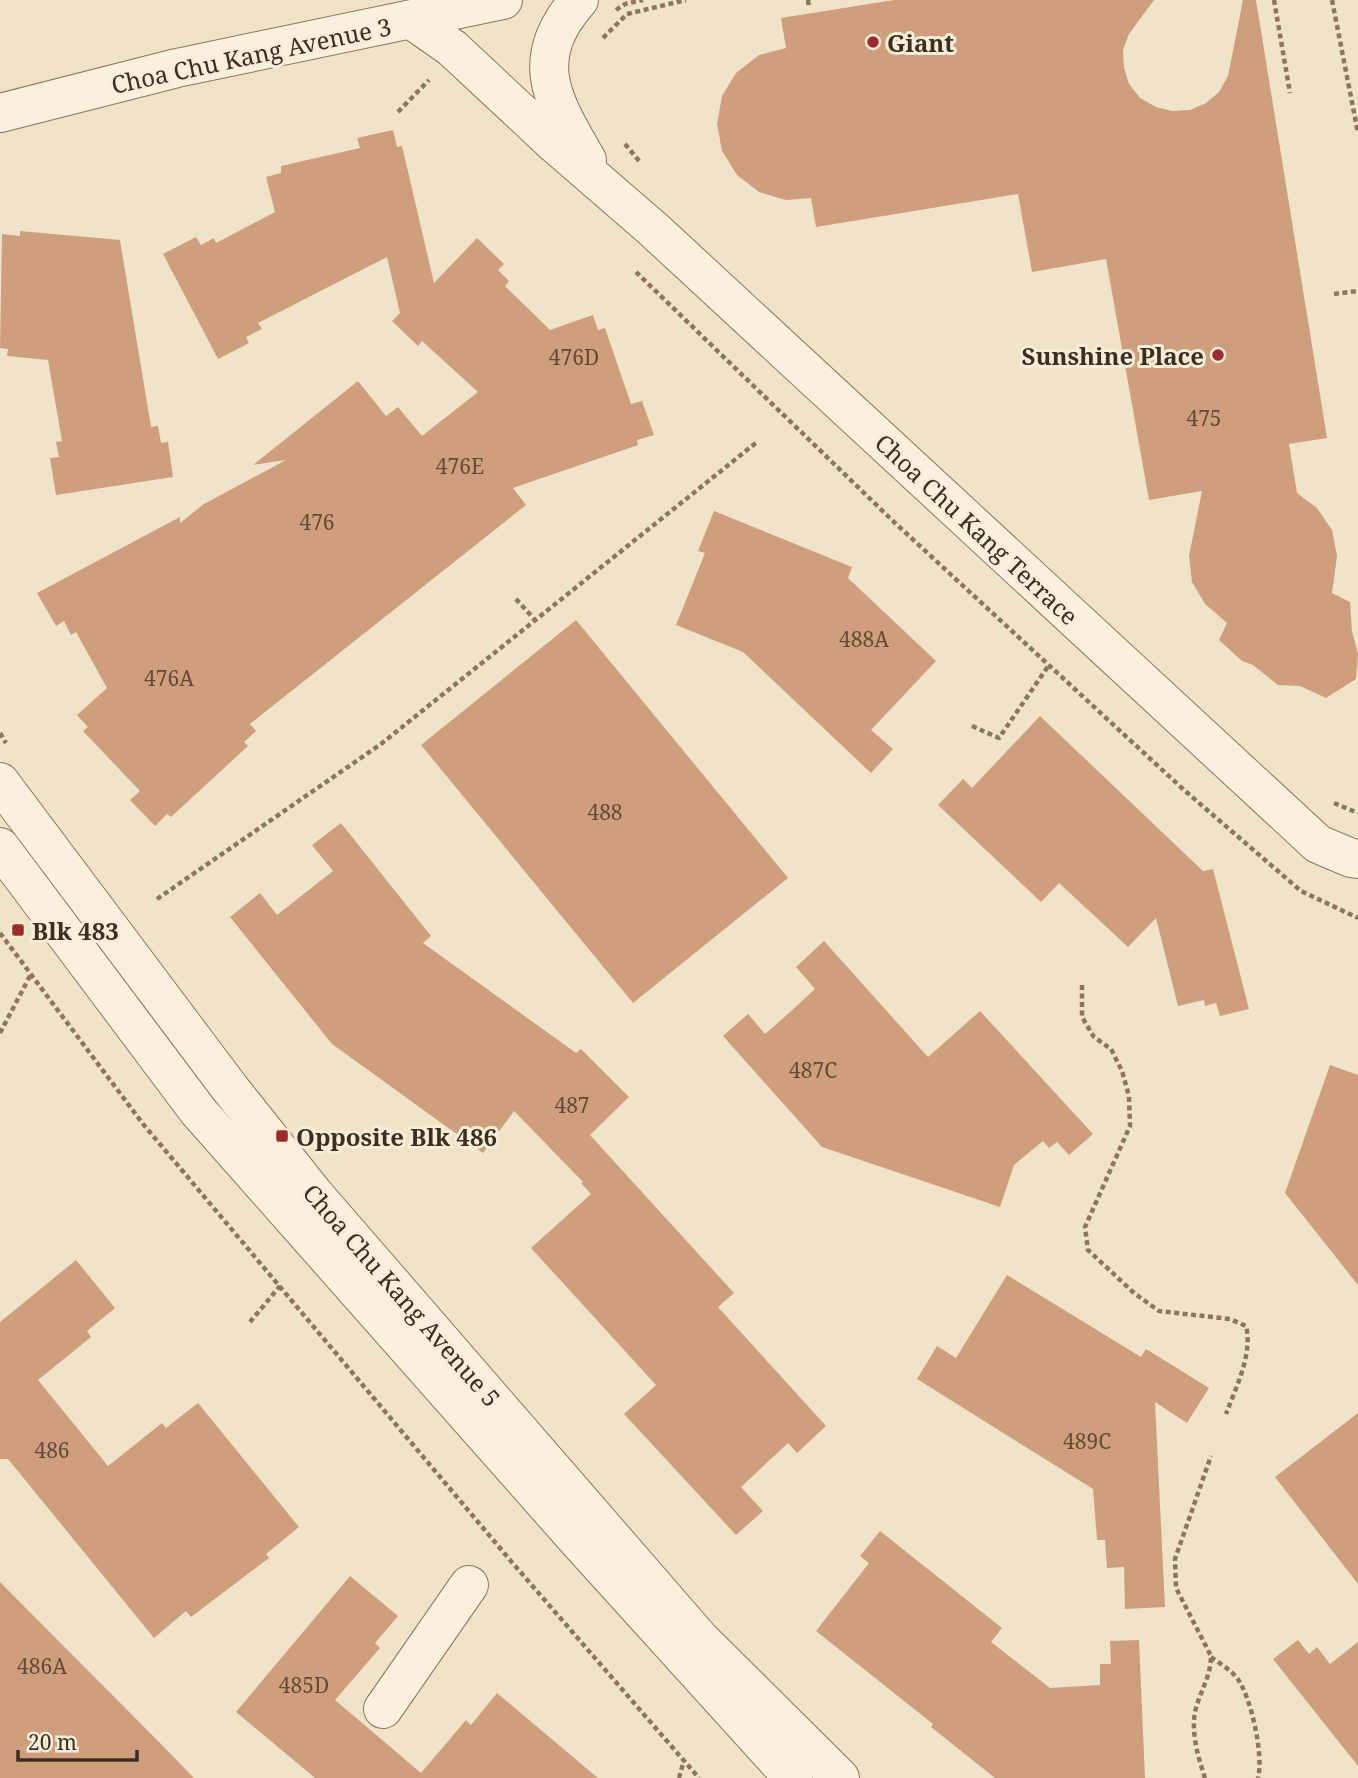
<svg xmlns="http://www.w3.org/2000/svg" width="1358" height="1778" font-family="'Noto Serif',serif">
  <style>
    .building { fill: #cf9f7d }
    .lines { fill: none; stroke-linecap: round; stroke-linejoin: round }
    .minor-casing { stroke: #8d765c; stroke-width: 40 }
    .path { stroke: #8d765c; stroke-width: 4.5; stroke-dasharray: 5 3.5; stroke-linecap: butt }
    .minor { stroke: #faf1dc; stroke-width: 38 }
    .poi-dot { fill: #9e2a2b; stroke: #f7eed8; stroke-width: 2.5 }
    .labels { text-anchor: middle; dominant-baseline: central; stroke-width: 6; stroke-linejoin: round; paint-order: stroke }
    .number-label { font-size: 21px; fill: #624a37 }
    .poi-label { font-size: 24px; font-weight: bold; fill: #3d2e20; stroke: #f7eed8; text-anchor: start }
    .street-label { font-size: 24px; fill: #3d2e20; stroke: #f7eed8 }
  </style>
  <rect width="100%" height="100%" fill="#f0e4c8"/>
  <g class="building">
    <polygon points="894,0 1154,0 1129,34 1123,50 1124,68 1129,84 1140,98 1156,107 1172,111 1190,110 1206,103 1219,92 1228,76 1243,0 1256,0 1327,438 1289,444 1297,493 1317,508 1332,530 1337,556 1332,593 1350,602 1352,631 1358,654 1356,679 1326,698 1300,686 1278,685 1253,665 1242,661 1219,640 1227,623 1205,604 1192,582 1189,556 1202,491 1149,500 1106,259 1032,272 1018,194 816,227 811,198 786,200 759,192 737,175 722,151 717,124 722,96 736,73 759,55 786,48 781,18"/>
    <polygon points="393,130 397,147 402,146 434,283 477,238 504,264 498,270 509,281 505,286 550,330 593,315 598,330 605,328 631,404 642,401 654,435 637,440 638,445 513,488 526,505 250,724 256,731 244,742 248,746 171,817 167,814 155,826 130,800 140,791 83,731 88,727 77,715 107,688 76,632 71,635 64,621 56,626 37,593 180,517 180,523 204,504 286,460 253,465 358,381 386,416 398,407 422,436 478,392 422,341 418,346 392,321 400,313 387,257 258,323 262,329 246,337 249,343 218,359 163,254 196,237 201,245 214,238 216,243 275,212 266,177 281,173 281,166 360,148 357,138"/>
    <polygon points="20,231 120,240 151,427 158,426 161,443 168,442 173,477 56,495 50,458 59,457 56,442 62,441 48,360 7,356 8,349 0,348 2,234 20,236"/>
    <polygon points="714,511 852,567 848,578 936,661 871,730 893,749 871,773 743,652 676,625 705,553 698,551"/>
    <polygon points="576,620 788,878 633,1003 421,745"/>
    <polygon points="1040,716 1203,871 1213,869 1249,1009 1220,1016 1216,1003 1205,1006 1204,1000 1178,1006 1156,918 1128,947 1059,883 1041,902 938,805 963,779 972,788"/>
    <polygon points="341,823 431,936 423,943 576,1053 581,1049 629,1097 590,1135 734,1293 718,1307 826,1426 797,1453 788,1443 741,1487 763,1511 736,1535 624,1414 656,1385 531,1248 591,1194 581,1183 583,1182 514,1111 483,1153 332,1044 230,917 260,893 277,915 333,871 312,845"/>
    <polygon points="824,941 928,1057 980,1011 1093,1134 1069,1155 1057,1142 1049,1148 1043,1141 1014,1165 1000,1207 822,1147 723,1036 748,1014 765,1034 789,1013 815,989 796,967"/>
    <polygon points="1330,1065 1358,1075 1358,1285 1285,1193"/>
    <polygon points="76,1260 115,1308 87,1331 91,1337 38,1380 108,1466 162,1423 166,1428 198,1403 299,1527 266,1554 269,1558 191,1617 186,1611 154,1638 8,1459 0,1459 0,1322"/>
    <polygon points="1007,1275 1141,1357 1146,1349 1209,1388 1187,1423 1155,1402 1165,1607 1125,1609 1124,1567 1107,1568 1105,1540 1097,1540 1093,1489 917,1379 937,1346 956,1358"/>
    <polygon points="1358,1413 1358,1584 1275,1477"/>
    <polygon points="880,1531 1002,1628 991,1642 1050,1688 1100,1685 1100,1664 1111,1664 1110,1641 1139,1640 1145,1778 995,1778 931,1727 933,1724 816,1631 869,1563 860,1556"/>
    <polygon points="350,1576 398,1616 375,1643 380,1648 335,1700 421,1773 466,1720 471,1725 497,1693 598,1778 315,1778 236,1712"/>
    <polygon points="0,1582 160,1743 194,1778 0,1778"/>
    <polygon points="1298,1640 1309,1654 1317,1647 1330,1664 1358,1642 1358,1766 1273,1659"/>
  </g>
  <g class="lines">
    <g class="minor-casing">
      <g id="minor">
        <path d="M 579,0 C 526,60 553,101 587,160"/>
        <polyline points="412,20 452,48 556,145 653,229 1318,844 1351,858 1358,859"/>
        <polyline points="0,113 177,68 503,0"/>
        <polyline points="0,782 229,1087 314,1194 700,1639 840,1778"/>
        <polyline points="0,847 198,1111 580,1543 793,1778"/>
        <polyline points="383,1709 469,1585"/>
      </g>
    </g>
    <g class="path">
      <polyline points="808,0 809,7"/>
      <polyline points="1274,0 1290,93"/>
      <polyline points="1332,0 1358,133"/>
      <polyline points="616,10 625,4 643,0"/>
      <polyline points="603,38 627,14 686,0"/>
      <polyline points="398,112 429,80"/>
      <polyline points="625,144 640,162"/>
      <polyline points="636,272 894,522 1184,790 1301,891 1358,918"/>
      <polyline points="1334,294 1358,291"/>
      <polyline points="516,599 535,620"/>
      <polyline points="972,726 999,738 1049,665"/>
      <polyline points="0,733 6,743"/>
      <polyline points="1334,803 1358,813"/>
      <polyline points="157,899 381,744 757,442"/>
      <polyline points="0,933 143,1124 510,1560 699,1778"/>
      <path d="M 1082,985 L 1082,1017 L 1094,1037 L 1111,1049 L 1122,1071 L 1129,1096 L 1130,1126 L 1085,1227 L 1088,1250 L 1134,1293 L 1159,1311 L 1230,1319 L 1246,1326 C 1253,1354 1236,1387 1226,1414"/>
      <polyline points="0,1033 31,974"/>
      <polyline points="250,1322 280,1286"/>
      <path d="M 1211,1657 C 1219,1663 1231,1670 1237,1678 C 1251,1696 1264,1756 1258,1778"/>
      <polyline points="679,1778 684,1760"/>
      <path d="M 1205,1778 C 1198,1757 1190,1730 1196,1708 C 1201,1690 1211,1675 1211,1656 L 1176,1588 L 1175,1559 L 1211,1456"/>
    </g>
    <use href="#minor" class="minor"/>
  </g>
  <g class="poi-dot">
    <circle cx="873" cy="42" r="7"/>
    <circle cx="1218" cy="355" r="7"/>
    <rect x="11" y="923" width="14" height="14" rx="3.5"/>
    <rect x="275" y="1129" width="14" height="14" rx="3.5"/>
  </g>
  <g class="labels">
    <g class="number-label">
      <text x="574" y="357">476D</text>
      <text x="1204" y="418">475</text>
      <text x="460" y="466">476E</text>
      <text x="317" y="522">476</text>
      <text x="864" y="639">488A</text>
      <text x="169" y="678">476A</text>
      <text x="605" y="812">488</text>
      <text x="813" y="1070">487C</text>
      <text x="572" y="1105">487</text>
      <text x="1087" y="1441">489C</text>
      <text x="52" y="1450">486</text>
      <text x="42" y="1666">486A</text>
      <text x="304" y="1685">485D</text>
    </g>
    <g class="poi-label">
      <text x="887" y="42">Giant</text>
      <text x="1204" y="355" text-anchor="end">Sunshine Place</text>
      <text x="32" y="930">Blk 483</text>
      <text x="296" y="1136">Opposite Blk 486</text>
    </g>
    <g class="street-label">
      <text transform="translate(251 55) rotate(-12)">Choa Chu Kang Avenue 3</text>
      <text transform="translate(977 529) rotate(43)">Choa Chu Kang Terrace</text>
      <text transform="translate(402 1295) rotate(49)">Choa Chu Kang Avenue 5</text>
    </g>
  </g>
  <path d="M18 1750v10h119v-10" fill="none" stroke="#3d2e20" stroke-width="3.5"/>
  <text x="28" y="1750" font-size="21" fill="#3d2e20" stroke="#f7eed8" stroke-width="5" paint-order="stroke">20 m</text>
</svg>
